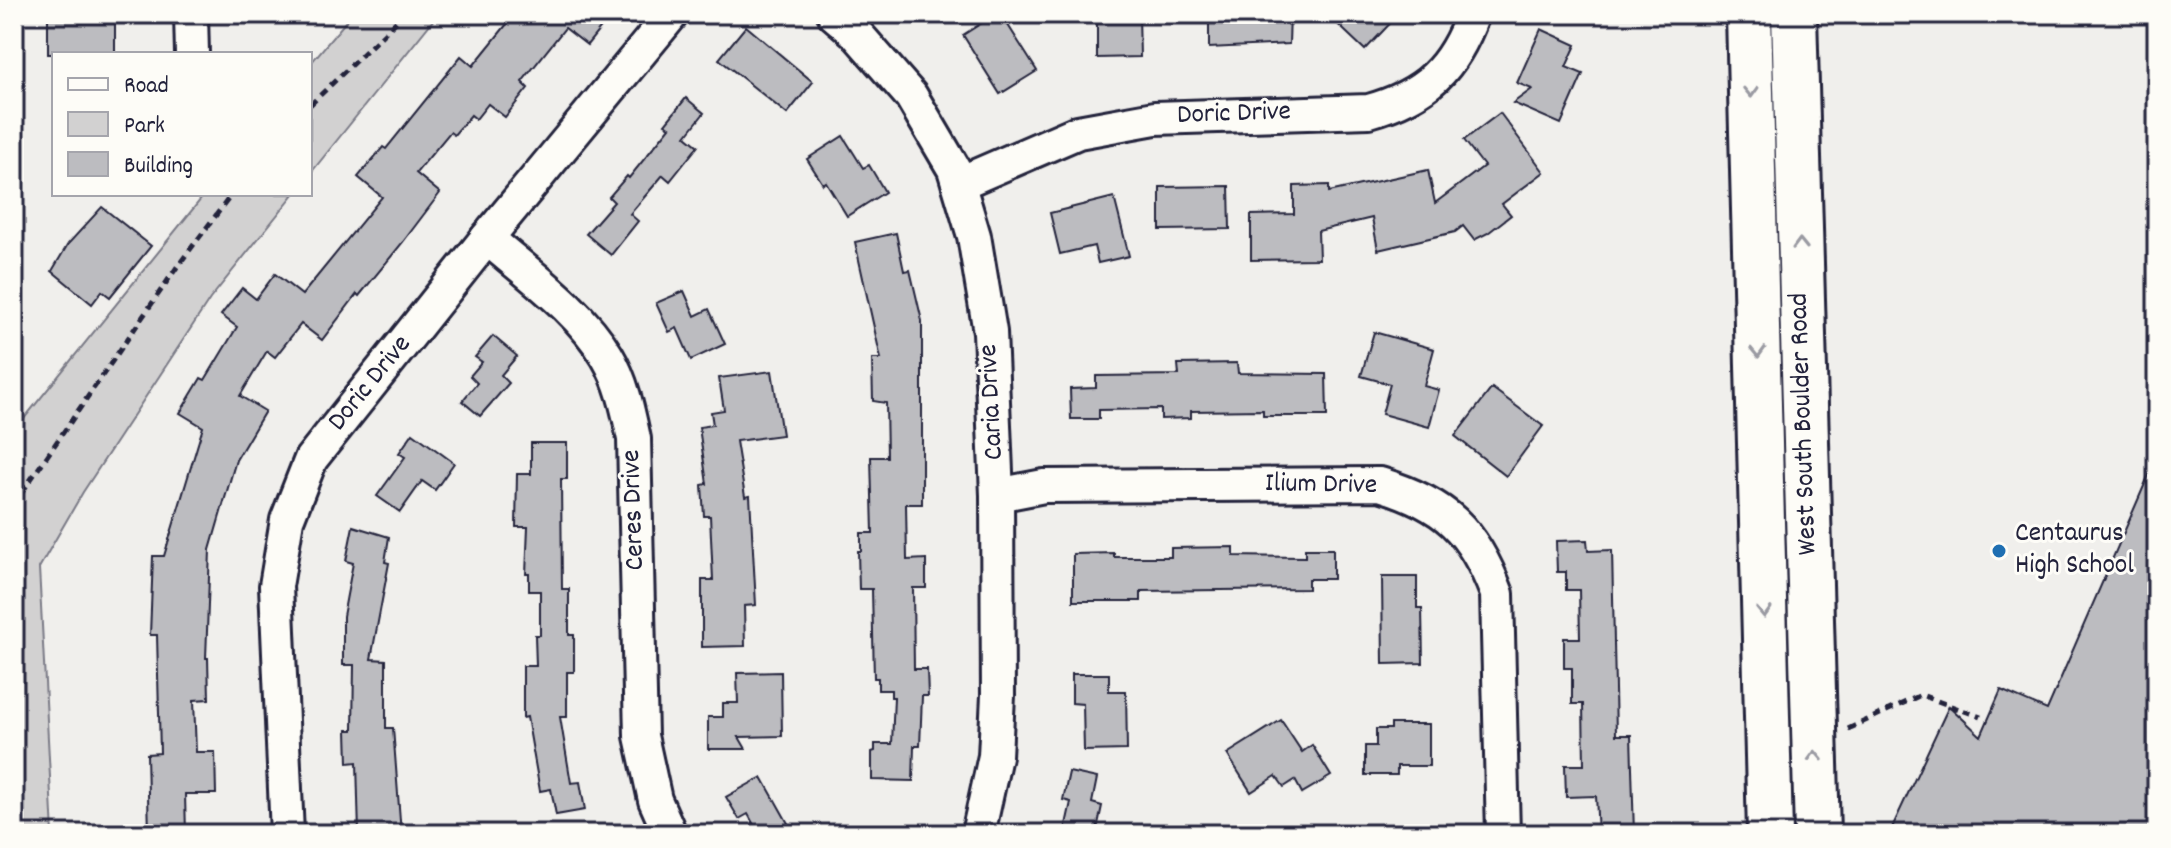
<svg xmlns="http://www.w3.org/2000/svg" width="2171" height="848" font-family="Dekko,sans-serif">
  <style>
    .green { fill: #d2d1d1; stroke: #7a7a86; stroke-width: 2 }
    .building { fill: #bcbcc0; stroke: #22223b; stroke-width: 2 }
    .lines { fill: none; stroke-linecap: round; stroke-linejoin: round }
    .street-casing { stroke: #22223b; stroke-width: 38 }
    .primary-casing { stroke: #22223b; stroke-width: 50 }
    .path { stroke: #22223b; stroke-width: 5; stroke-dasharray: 8 6; stroke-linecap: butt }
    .street { stroke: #fdfcf7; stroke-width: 32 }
    .primary { stroke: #fdfcf7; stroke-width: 44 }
    .oneway { stroke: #9a9aa2 }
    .poi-dot { fill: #1f6fb2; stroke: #fdfcf7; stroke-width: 3 }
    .labels { text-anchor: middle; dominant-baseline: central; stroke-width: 6; stroke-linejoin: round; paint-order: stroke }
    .street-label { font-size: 28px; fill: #22223b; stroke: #fdfcf7 }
    .poi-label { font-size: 28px; fill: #22223b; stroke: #fdfcf7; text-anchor: start }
  </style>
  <rect width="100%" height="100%" fill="#f0efec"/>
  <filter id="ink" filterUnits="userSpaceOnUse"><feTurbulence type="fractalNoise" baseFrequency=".0125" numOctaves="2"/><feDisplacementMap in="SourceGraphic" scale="16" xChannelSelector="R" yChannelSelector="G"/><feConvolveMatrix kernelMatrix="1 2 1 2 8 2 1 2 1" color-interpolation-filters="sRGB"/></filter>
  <g filter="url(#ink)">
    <g class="green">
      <polygon points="14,14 23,420 205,194 294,194 210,299 83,492 39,568 53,834 14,834"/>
      <polygon points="352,14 438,14 310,174 310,64"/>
    </g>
    <g class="building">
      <rect x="48" y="14" width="67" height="40"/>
      <polygon points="515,14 592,14 604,24 587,45 565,28 522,82 528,88 505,117 488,104 476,119 471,115 454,135 450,132 416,173 440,193 403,242 359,296 357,294 322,340 301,324 275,357 267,351 240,396 265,411 236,460 210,550 206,658 208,658 209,699 194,700 196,752 215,752 216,794 185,794 186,834 149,834 147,754 160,753 157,635 150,635 153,556 164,556 203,427 180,413 201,378 205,380 237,327 221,315 242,288 256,299 275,274 302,295 382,197 358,177 383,147 386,149 461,56 473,66"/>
      <polygon points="996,14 1001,14 1037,71 1000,94 963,35"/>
      <polygon points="1097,14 1139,14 1140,57 1097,58"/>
      <polygon points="1235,14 1290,14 1289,44 1209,48 1209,19 1235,19"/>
      <polygon points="1327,14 1399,14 1365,50"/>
      <polygon points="746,26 813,82 787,114 719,59"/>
      <polygon points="1541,29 1576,45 1566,67 1583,74 1561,124 1513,103 1532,89 1517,83"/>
      <polygon points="686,98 704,113 686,136 698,146 670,181 663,175 630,214 638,221 611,255 586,234 614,202 609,197 627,176 629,178 670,127 665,124"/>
      <polygon points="1500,113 1544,172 1502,204 1511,215 1488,233 1474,240 1463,226 1455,232 1378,250 1372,218 1318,231 1319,259 1251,260 1251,215 1294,214 1294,186 1329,185 1329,192 1428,170 1435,203 1484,166 1464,140"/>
      <polygon points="843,136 863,168 869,165 885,192 847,216 826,182 823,184 807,159"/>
      <polygon points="1229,186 1230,229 1160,230 1160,187"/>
      <polygon points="1114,197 1129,256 1098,263 1094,246 1060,254 1050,213"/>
      <polygon points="102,207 151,246 110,297 102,291 92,304 52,271 68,244"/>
      <polygon points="896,233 904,271 910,270 922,321 922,504 906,504 907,560 926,559 926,588 913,588 914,669 927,669 928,696 922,696 920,746 914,746 913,781 872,780 872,752 875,751 875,744 892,744 894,697 891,697 891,690 878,690 878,678 874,678 872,589 859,589 858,551 861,551 861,533 873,533 871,457 887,457 886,403 873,401 872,359 881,359 855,242"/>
      <polygon points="684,291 695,316 709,309 725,344 691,360 677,328 669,332 656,303"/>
      <polygon points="1374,332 1434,349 1424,386 1439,390 1429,427 1382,414 1390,384 1361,376"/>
      <polygon points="493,336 517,356 501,375 509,383 480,416 462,401 477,383 470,376 482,362 475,357"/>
      <polygon points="1237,363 1238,373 1326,374 1327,416 1263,416 1263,410 1191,411 1191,418 1161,419 1161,409 1099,410 1099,419 1071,419 1070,389 1096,388 1096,376 1179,375 1178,364"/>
      <polygon points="772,371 782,435 736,441 745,497 750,496 756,605 744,606 745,646 702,647 702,580 713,580 710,516 704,516 702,485 707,484 699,427 713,425 711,412 724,410 719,378"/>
      <polygon points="1492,388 1543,426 1506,476 1455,436"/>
      <polygon points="413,433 454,463 435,490 422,481 400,512 377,496 405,457 399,453"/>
      <polygon points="531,443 567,443 567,479 561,479 562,589 569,589 569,635 574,635 574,672 567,672 567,717 560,717 571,783 580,782 585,810 556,815 551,789 540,791 527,717 523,718 523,666 536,666 535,635 540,635 540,591 529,591 529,574 526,574 528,527 516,527 517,474 531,474"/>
      <polygon points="2157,456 2157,834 1889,834 1949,706 1981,736 2001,690 2047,710"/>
      <polygon points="353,526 389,537 385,562 389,563 371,659 386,660 386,728 393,728 401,834 359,834 357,762 348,763 347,730 353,730 354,665 343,665 343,616 353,563 346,561"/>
      <polygon points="1587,540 1588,551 1612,550 1616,735 1631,735 1634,834 1598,834 1596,796 1566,797 1565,765 1584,765 1583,704 1572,704 1572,668 1564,668 1564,638 1580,638 1579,590 1566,590 1566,572 1557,572 1556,541"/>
      <polygon points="1234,547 1234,556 1305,557 1305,549 1333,549 1333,579 1308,579 1308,589 1141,591 1141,601 1073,601 1073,554 1114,553 1114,557 1171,557 1171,548"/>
      <polygon points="1382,577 1417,577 1417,608 1422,608 1423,663 1383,664"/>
      <polygon points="781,672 782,736 739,737 746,749 708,749 708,717 723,717 723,703 738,703 737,673"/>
      <polygon points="1072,674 1109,674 1109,691 1126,691 1127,750 1084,751 1083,704 1072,703"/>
      <polygon points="1281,720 1302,752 1312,745 1331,776 1302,793 1295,780 1284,787 1276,776 1251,792 1227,754"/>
      <polygon points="1391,724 1429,724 1429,766 1397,766 1397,775 1365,775 1365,746 1376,746 1376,729 1391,729"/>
      <polygon points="1069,772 1097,778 1092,803 1102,806 1096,834 1064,834 1071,802 1063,800"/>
      <polygon points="762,777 794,834 759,834 748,814 739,819 726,797"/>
    </g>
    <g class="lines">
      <g class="street-casing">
        <g id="street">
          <polyline points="191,14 192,54"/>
          <polyline points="834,14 855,32 911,96 954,169 974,236 990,332 997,495 998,695 995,756 978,834"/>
          <path d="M 960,183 L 1078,132 L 1155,118 L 1369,111 C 1426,95 1453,69 1473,14"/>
          <path d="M 487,238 C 528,274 579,309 607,356 C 622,381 628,410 634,439 L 641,736 L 655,800 L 670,834"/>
          <path d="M 997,495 L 1044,486 L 1380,484 C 1446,504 1473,530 1497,594 L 1503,834"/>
          <polyline points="287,834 276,586 287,520 311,459 487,238 672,14"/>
        </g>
      </g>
      <g class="primary-casing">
        <g id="primary">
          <polyline points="1749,14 1770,834"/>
          <polyline points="1794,14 1817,834"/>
        </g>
      </g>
      <g class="path">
        <polyline points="310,105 404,14"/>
        <polyline points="14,504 177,267 232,194"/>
        <polyline points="1848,729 1921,695 1981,717"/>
        <polyline points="14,830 18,834"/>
      </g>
      <use href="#street" class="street"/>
      <use href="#primary" class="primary"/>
    </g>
    <defs><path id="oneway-chevron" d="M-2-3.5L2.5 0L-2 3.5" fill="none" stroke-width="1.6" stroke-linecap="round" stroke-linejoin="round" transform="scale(2)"/></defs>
    <g class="oneway">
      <use href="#oneway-chevron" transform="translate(1751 92) rotate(88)"/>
      <use href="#oneway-chevron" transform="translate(1800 244) rotate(-91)"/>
      <use href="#oneway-chevron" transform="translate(1758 352) rotate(88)"/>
      <use href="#oneway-chevron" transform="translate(1764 612) rotate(88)"/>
      <use href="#oneway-chevron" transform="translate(1815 756) rotate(-92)"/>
    </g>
  </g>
  <circle class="poi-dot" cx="1999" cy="551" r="8"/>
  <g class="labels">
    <g class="street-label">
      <text transform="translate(1234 115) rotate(-2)">Doric Drive</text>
      <text transform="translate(371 384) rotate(-51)">Doric Drive</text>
      <text transform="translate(993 402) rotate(-93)">Caria Drive</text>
      <text transform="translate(1805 424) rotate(-92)">West South Boulder Road</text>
      <text transform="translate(1321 486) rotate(1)">Ilium Drive</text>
      <text transform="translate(635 510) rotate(-92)">Ceres Drive</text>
    </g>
    <g class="poi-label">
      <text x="2015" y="535">Centaurus<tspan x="2015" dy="32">High School</tspan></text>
    </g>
  </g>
  <rect width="2171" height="848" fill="none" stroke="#fdfcf7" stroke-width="48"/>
  <rect x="24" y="24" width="2123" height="800" fill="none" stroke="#22223b" stroke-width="3" filter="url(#ink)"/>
  <rect x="52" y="52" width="260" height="144" fill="#fdfcf7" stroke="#a5a5ac" stroke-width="2"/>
  <rect x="68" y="78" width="40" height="12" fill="#fdfcf7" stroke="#a5a5ac" stroke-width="2"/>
  <text x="124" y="92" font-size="24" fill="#22223b">Road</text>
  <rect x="68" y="112" width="40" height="24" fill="#d2d1d1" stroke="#a5a5ac" stroke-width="2"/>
  <text x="124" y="132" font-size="24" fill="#22223b">Park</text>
  <rect x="68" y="152" width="40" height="24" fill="#bcbcc0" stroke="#a5a5ac" stroke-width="2"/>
  <text x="124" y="172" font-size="24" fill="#22223b">Building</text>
</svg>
